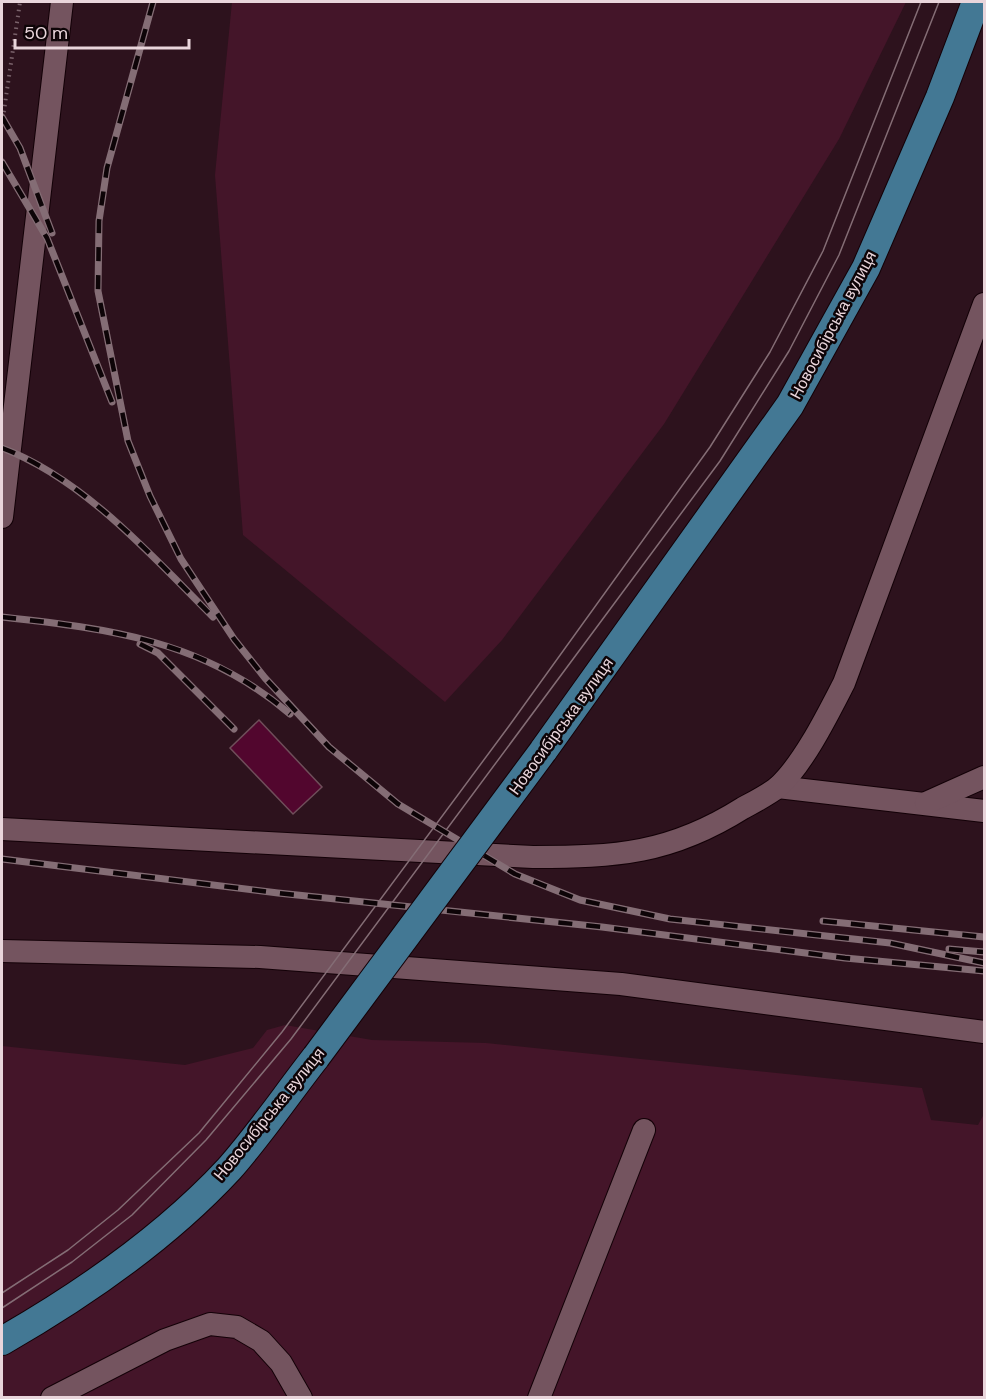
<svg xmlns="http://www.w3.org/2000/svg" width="986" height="1399" font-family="'DM Sans',sans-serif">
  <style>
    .green { fill: #441529 }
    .building { fill: #52062e; stroke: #6f4e5a; stroke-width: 1.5 }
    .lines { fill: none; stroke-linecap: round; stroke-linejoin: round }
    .minor-casing { stroke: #130107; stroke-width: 24 }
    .major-casing { stroke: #130107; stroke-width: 30 }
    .path { stroke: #7a626b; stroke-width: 4; stroke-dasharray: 1.5 4.5; stroke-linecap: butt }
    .minor { stroke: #74545f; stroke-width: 22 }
    .major { stroke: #437894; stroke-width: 28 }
    .tram { stroke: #846d75; stroke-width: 1.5 }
    .rail-casing { stroke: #846d75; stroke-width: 7 }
    .rail { stroke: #0d0407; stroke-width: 4.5; stroke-dasharray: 14; stroke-linecap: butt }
    .major-bridge-casing { stroke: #130107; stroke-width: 30; stroke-linecap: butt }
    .major-bridge { stroke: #437894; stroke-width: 28 }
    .labels { text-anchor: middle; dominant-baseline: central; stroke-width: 5; stroke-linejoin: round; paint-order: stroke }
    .street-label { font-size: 16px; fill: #e9d5db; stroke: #0d0407 }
  </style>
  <rect width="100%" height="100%" fill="#2d121d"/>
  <g class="green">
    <polygon points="232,2 906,2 839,139 664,424 502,640 445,702 243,535 215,175"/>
    <polygon points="285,1025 372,1040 486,1043 922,1088 931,1120 978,1125 984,1114 984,1397 2,1398 2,1046 185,1065 253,1048 267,1030"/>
  </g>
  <polygon class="building" points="259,720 322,787 293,814 230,748"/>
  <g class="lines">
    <g class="minor-casing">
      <g id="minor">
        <polyline points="2,517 62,2"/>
        <polyline points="778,787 984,811"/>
        <polyline points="926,803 984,777"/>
        <path d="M 2,829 L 533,857 C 616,857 670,854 743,808 C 754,802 768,795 778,787 C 804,763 828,714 844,683 L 984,304"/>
        <polyline points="2,951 260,957 621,984 984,1032"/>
        <polyline points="52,1398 165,1340 210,1324 237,1327 261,1341 281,1363 301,1398"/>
        <polyline points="539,1398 644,1130"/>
      </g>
    </g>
    <g class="major-casing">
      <g id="major">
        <polyline points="543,751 790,405 866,268 940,97 976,2"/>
        <path d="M 2,1341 C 84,1294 164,1239 229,1169 C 260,1134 287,1094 316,1057"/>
      </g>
    </g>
    <polyline class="path" points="2,124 20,2"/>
    <use href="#minor" class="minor"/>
    <use href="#major" class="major"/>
    <g class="tram">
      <polyline points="2,1293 68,1250 118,1210 199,1133 282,1032 509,726 710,447 770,352 823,251 921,2"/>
      <polyline points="2,1308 72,1262 132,1215 206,1140 291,1039 720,461 789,351 839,255 939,2"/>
    </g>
    <g class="rail-casing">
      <g id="rail">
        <polyline points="153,2 107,168 99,221 98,291 128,441 150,496 181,559 234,639 265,678 329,747 398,804 515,874 580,900 670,919 890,943 984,963"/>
        <polyline points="2,117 20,148 52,233"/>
        <polyline points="2,162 47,238 112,402"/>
        <path d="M 2,448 C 84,479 152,556 213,617"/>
        <path d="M 2,617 C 110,629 203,640 290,714"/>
        <polyline points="140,644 158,653 234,729"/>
        <polyline points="2,859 278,893 602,927 845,958 984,971"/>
        <polyline points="823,921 984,937"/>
        <polyline points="949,949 984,952"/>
      </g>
    </g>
    <use href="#rail" class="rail"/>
    <g class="major-bridge-casing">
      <polyline id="major-bridge" points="316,1057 543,751"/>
    </g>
    <use href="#major-bridge" class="major-bridge"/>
  </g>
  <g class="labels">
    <g class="street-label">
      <text transform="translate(833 325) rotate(-62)">Новосибірська вулиця</text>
      <text transform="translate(561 726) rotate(-54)">Новосибірська вулиця</text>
      <text transform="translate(269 1114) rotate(-51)">Новосибірська вулиця</text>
    </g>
  </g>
  <rect width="986" height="1399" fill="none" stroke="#e9d5db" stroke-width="6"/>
  <path d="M15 39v9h174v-9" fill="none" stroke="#e9d5db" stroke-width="3"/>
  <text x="24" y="39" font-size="18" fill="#e9d5db" stroke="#0d0407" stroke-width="4.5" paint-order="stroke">50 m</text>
</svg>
